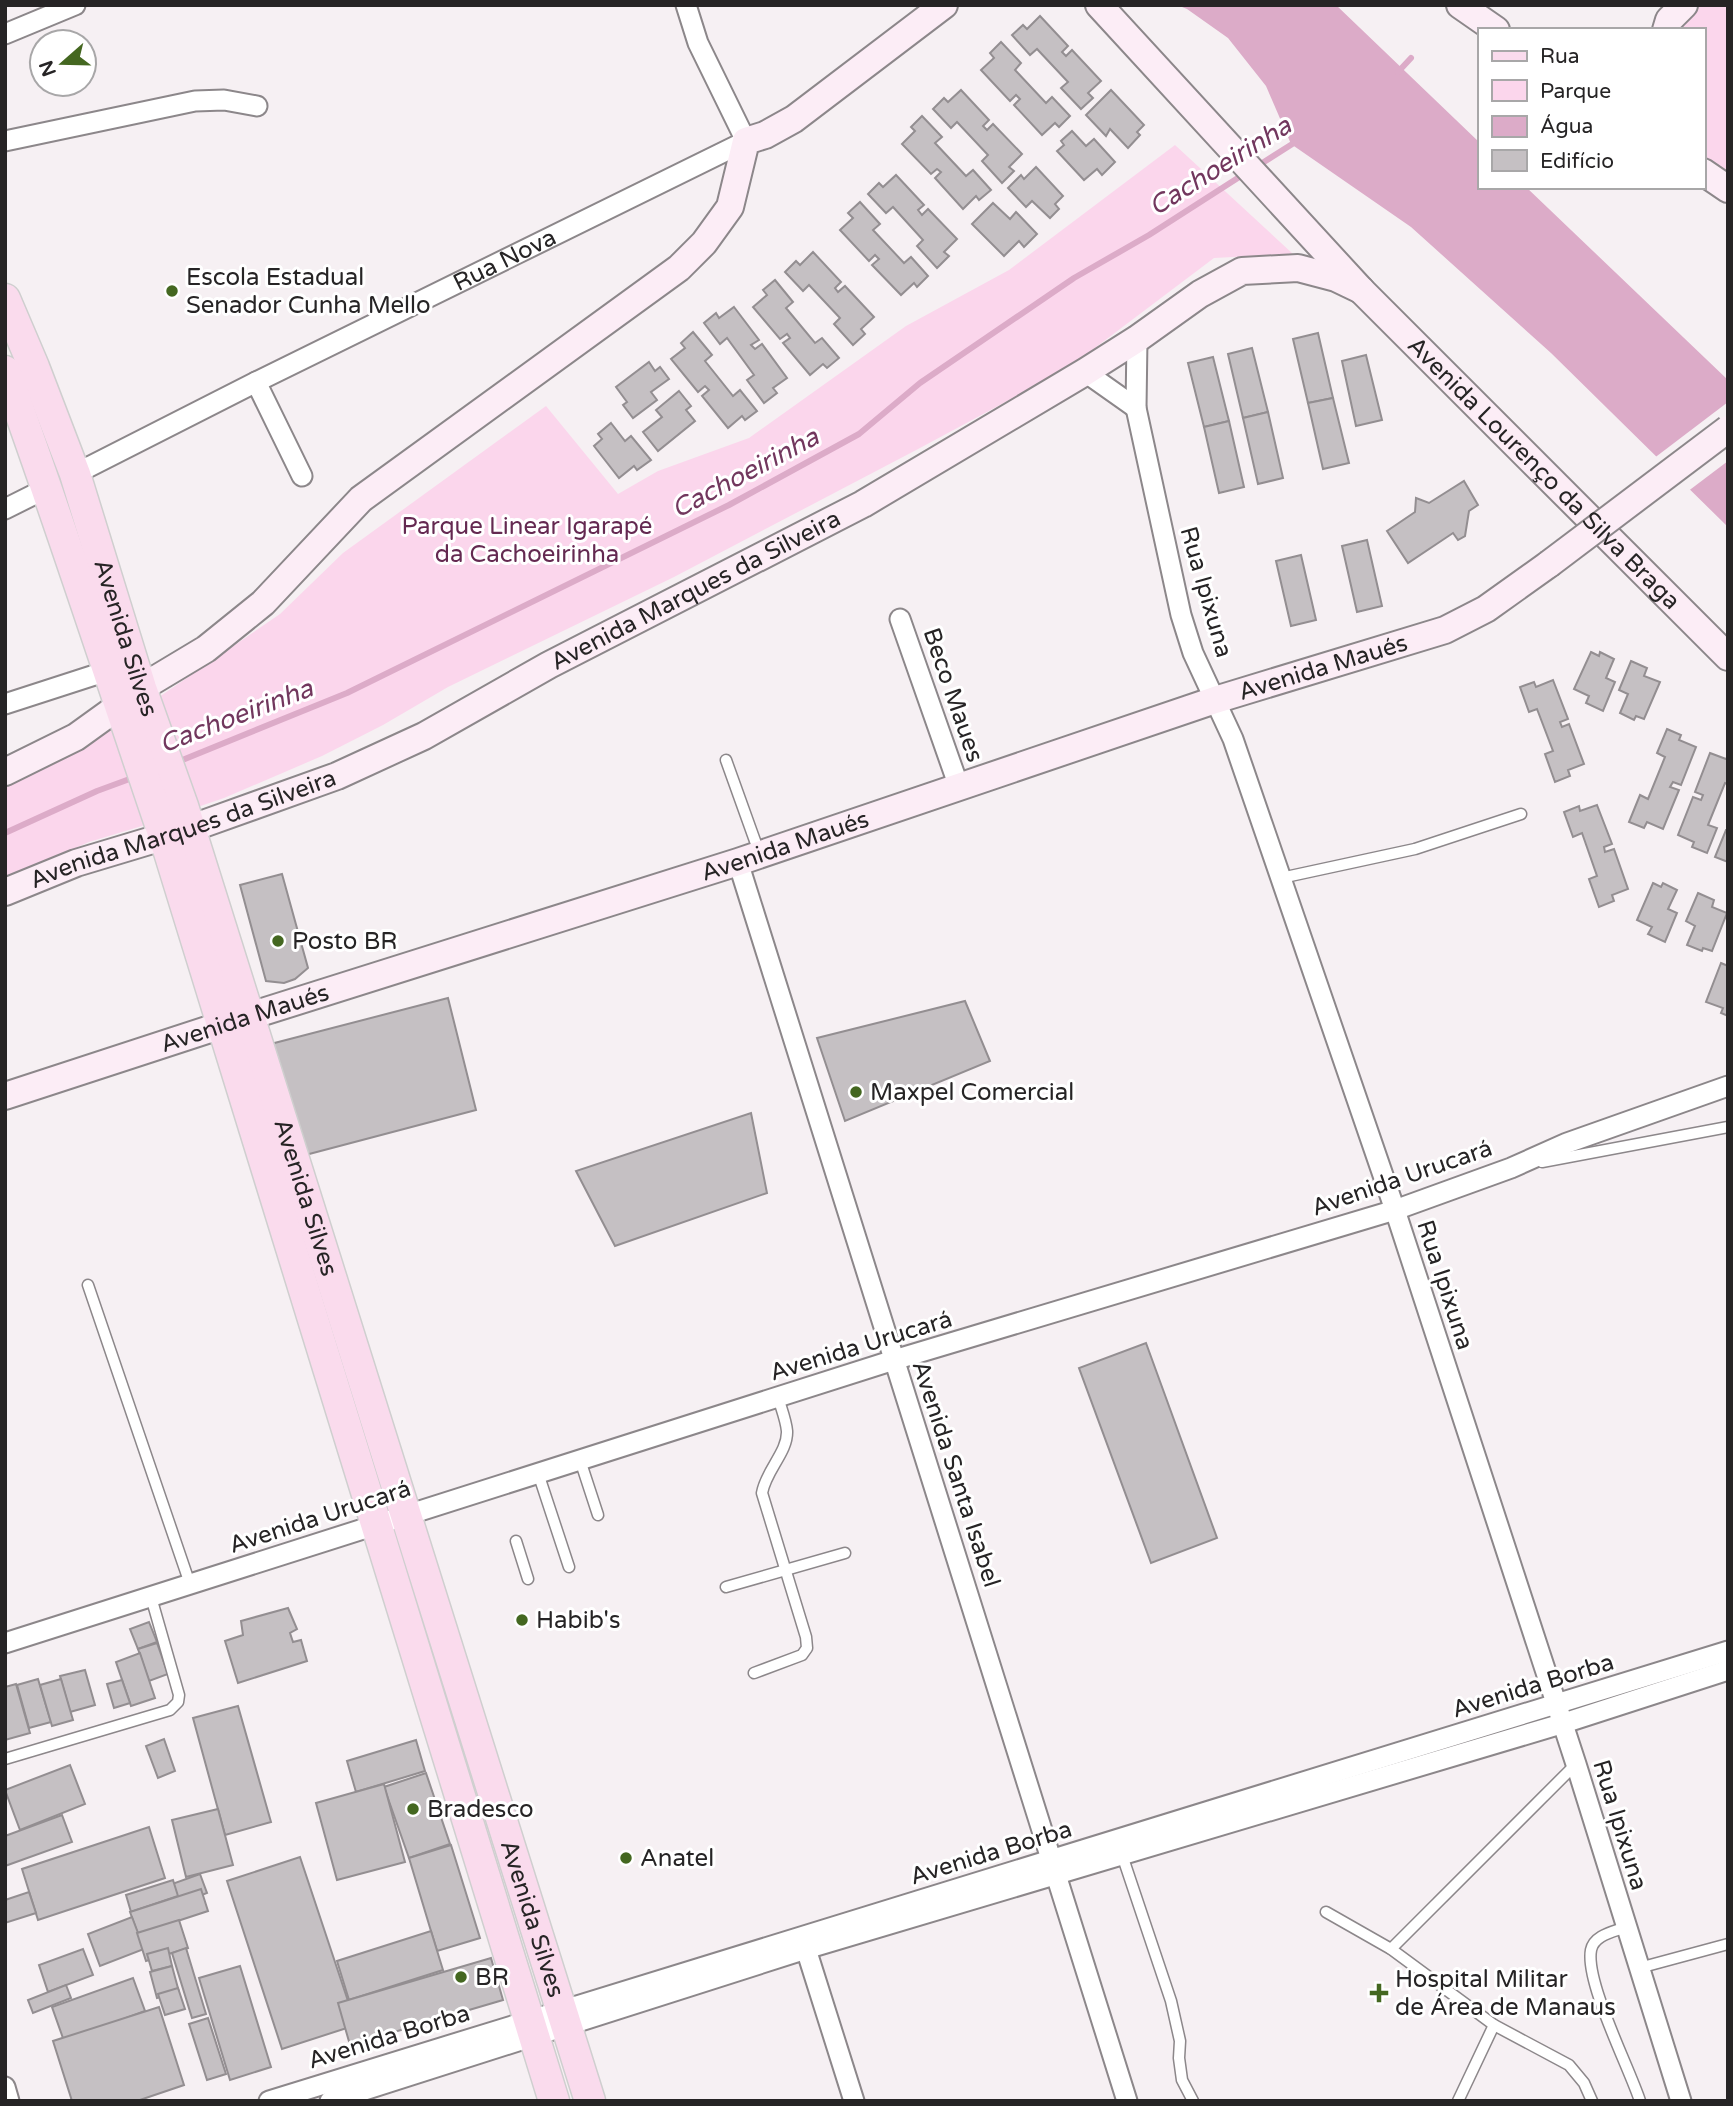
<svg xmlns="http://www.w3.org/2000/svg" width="1733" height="2106" font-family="'Varela Round',sans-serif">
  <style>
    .green { fill: #fbd6ec }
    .water { fill: #dcabc8 }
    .pier { fill: #f6f0f3 }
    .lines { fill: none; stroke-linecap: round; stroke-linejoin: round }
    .stream { stroke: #dcabc8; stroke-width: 6 }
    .building { fill: #c5c0c3; stroke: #938e91; stroke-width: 2 }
    .lane-casing { stroke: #8c878a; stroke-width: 13 }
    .street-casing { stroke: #8c878a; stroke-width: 23 }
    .secondary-casing { stroke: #8c878a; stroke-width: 30 }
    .primary-casing { stroke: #cfcfcf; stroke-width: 33 }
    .lane { stroke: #fff; stroke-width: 10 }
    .street { stroke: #fff; stroke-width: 19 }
    .secondary { stroke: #fcedf6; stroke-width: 26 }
    .primary { stroke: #fadbed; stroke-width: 30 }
    .secondary-bridge-casing { stroke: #8c878a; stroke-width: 30; stroke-linecap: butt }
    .secondary-bridge { stroke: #fcedf6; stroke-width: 26 }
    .poi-dot { fill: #446720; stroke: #fff; stroke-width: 2.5 }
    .labels { text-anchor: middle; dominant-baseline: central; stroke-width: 6; stroke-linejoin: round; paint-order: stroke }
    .street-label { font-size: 24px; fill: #262425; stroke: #fff }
    .poi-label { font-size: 24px; fill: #262425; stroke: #fff; text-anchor: start }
    .park-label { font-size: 24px; fill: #642951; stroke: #fff }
    .water-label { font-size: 26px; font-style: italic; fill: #72375e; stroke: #fff }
  </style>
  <rect width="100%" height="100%" fill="#f6f0f3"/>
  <g class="green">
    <polygon points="1699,5 1728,5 1728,182 1703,168 1703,30 1679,30 1682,17"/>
    <polygon points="1175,145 1293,254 1214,258 1067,369 920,448 674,577 448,687 383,725 322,756 224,798 142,826 89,842 5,879 5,784 61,758 108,732 280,614 343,553 546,406 618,494 658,471 749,438 906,326 1009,270"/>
  </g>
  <polygon class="water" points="1177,5 1336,5 1479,142 1479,187 1526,187 1728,380 1728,527 1551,353 1411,227 1291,144 1266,86 1228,38 1187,9"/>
  <polygon class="pier" points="1728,402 1728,461 1687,492 1653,459"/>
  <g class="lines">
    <g class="stream">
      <polyline points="1398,72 1411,58"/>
      <polyline points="1256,167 1297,141"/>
      <polyline points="175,763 347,693 729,505 859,434 920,383 1074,278 1149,235 1244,174"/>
      <polyline points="5,833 97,791 135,777"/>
    </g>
  </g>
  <g class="building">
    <polygon points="1040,16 1068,46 1062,52 1066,56 1072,50 1101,81 1088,93 1093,98 1081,109 1061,88 1068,82 1037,49 1030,55 1012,35 1023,25 1027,29"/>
    <polygon points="1001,42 1021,63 1015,70 1046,103 1052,97 1070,116 1059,127 1055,123 1042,135 1014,105 1020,99 1016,95 1010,101 981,70 994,58 990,53"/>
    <polygon points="961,90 989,120 983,126 987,130 993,124 1022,154 1009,167 1014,171 1002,183 982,161 988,155 957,122 951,128 933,109 944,98 948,102"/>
    <polygon points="1111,90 1144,125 1137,132 1140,135 1128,148 1110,129 1106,136 1086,115"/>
    <polygon points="922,116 942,137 935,143 966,176 973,170 991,190 979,200 976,196 963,209 935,178 941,172 937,169 931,174 902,144 915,131 911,127"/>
    <polygon points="1072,131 1086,146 1094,139 1115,162 1102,175 1097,169 1084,180 1057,151 1064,145 1061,141"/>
    <polygon points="1036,167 1063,196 1055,204 1059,209 1050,218 1032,201 1026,207 1008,188 1021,175 1024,179"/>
    <polygon points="896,175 924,205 918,210 922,215 928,209 957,239 944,252 949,256 937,268 917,246 923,240 893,207 886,213 868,194 879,183 883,187"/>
    <polygon points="860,202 880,224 873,230 904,263 911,257 928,276 917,287 914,283 901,295 872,265 879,259 875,255 869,261 840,230 853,218 848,213"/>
    <polygon points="993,203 1010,219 1016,212 1037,234 1024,247 1019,241 1004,256 972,224"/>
    <polygon points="813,252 841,282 835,288 838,292 845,286 874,317 861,329 865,334 853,345 834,324 840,318 809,285 803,291 785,272 796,261 800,265"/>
    <polygon points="775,280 793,302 786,308 815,343 822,338 839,358 827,368 823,364 810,375 783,343 790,338 787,334 780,339 753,307 767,295 763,290"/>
    <polygon points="734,307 759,340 751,345 755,349 762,344 787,378 773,388 777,393 764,403 747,380 754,375 727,338 720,344 704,323 716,313 719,318"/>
    <polygon points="693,332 712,355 705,361 733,396 740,390 757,411 745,420 742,416 728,428 702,396 709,390 705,386 698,392 671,359 685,348 681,343"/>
    <polygon points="1318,333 1333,398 1308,403 1293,339"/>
    <polygon points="1252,348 1268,412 1243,418 1228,354"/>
    <polygon points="1366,355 1382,420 1356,426 1342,361"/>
    <polygon points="1213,357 1229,421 1204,427 1188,363"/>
    <polygon points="649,362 655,371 660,367 669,379 651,392 657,400 633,418 623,405 627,402 616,387"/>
    <polygon points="679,391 691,406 686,410 695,421 658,451 643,432 662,417 656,410"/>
    <polygon points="1333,398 1349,463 1323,469 1308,403"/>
    <polygon points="1268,412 1283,478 1258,484 1243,418"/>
    <polygon points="1229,421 1244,487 1219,493 1204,427"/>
    <polygon points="611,423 625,441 631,436 651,460 637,470 634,466 619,478 594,446 602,439 598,434"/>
    <polygon points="1464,481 1478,505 1469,511 1465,536 1458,540 1453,533 1408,563 1387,531 1415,512 1416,498 1429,503"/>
    <polygon points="1367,540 1382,606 1357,612 1342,546"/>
    <polygon points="1301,555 1316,620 1291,626 1276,561"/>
    <polygon points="1591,652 1599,656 1600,652 1614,659 1606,678 1615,682 1603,711 1586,703 1589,696 1574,689"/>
    <polygon points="1631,661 1647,668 1644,676 1660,682 1644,719 1636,716 1634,720 1620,713 1628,694 1619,690"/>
    <polygon points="1553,680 1568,719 1560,722 1562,727 1569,724 1584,764 1568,770 1570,776 1555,782 1545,754 1553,751 1537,709 1529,712 1520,687 1534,682 1536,687"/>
    <polygon points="1667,729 1681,735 1679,740 1696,747 1681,785 1673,782 1670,787 1679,790 1663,829 1647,822 1644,828 1629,822 1640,795 1648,799 1665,757 1657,753"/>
    <polygon points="1710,753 1726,759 1728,757 1728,784 1725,783 1708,825 1717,828 1707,853 1692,847 1694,842 1678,835 1693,797 1701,800 1703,795 1695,792"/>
    <polygon points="1597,805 1612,844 1604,847 1605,852 1614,849 1628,889 1612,895 1614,901 1599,907 1589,879 1597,876 1582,833 1573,837 1564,812 1579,806 1580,811"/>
    <polygon points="1726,830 1728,830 1728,862 1715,857"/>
    <polygon points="282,874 308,968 295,979 284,983 266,981 240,885"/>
    <polygon points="1653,883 1661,887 1663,883 1677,890 1668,909 1677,913 1665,942 1648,934 1652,927 1637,920"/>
    <polygon points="1698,893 1714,900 1712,907 1727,913 1712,951 1703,948 1702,951 1687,945 1695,926 1686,921"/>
    <polygon points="1721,963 1728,966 1728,1016 1721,1013 1723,1008 1706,1002"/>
    <polygon points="448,998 476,1110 294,1158 259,1047"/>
    <polygon points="965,1001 990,1061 845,1121 817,1038"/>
    <polygon points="751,1113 767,1193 615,1246 576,1171"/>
    <polygon points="1146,1343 1217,1538 1151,1563 1079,1368"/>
    <polygon points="288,1608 297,1629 290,1633 293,1642 301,1640 307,1661 238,1683 225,1641 243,1635 241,1621"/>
    <polygon points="149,1622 157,1642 138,1649 130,1629"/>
    <polygon points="157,1643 168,1674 149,1681 138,1649"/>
    <polygon points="140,1653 155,1698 131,1706 116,1662"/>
    <polygon points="85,1670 95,1705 70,1712 60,1676"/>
    <polygon points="38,1679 51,1722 29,1728 17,1685"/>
    <polygon points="61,1679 73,1720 52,1726 40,1685"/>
    <polygon points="122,1680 130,1703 114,1708 107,1684"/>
    <polygon points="16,1684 30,1733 5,1740 5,1687"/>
    <polygon points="238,1706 271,1822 225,1835 193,1718"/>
    <polygon points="164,1739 175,1771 158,1778 146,1746"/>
    <polygon points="416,1740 425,1771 356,1792 347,1761"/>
    <polygon points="70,1765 85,1804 20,1830 5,1790"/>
    <polygon points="426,1773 450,1844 409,1858 384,1787"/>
    <polygon points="384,1784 405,1862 337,1880 316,1803"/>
    <polygon points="218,1809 233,1865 186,1877 172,1820"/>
    <polygon points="62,1815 72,1842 5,1866 5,1836"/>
    <polygon points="149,1827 165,1878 38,1920 22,1869"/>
    <polygon points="451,1845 480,1938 437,1951 409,1858"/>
    <polygon points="300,1857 356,2025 282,2049 227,1881"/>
    <polygon points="200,1874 207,1893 179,1904 172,1884"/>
    <polygon points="173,1880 178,1896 131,1912 126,1895"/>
    <polygon points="201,1889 208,1911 138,1934 130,1912"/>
    <polygon points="29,1892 36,1913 5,1923 5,1900"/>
    <polygon points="132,1917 144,1949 100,1966 88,1934"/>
    <polygon points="179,1920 188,1948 146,1961 137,1933"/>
    <polygon points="431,1931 443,1970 349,2000 337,1961"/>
    <polygon points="168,1948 172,1966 152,1971 147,1954"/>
    <polygon points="186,1948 206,2014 192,2018 172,1953"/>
    <polygon points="83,1949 93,1975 48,1992 39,1965"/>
    <polygon points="491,1958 503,2000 350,2045 338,2003"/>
    <polygon points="172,1966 179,1992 157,1998 150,1972"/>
    <polygon points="240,1966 271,2067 230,2080 199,1978"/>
    <polygon points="133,1978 145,2011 64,2041 52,2007"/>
    <polygon points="66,1985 71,1998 33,2013 28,2000"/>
    <polygon points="178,1988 185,2009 165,2015 158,1994"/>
    <polygon points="159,2007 184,2085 137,2101 72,2101 53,2041"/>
    <polygon points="208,2018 226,2074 207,2080 189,2024"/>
  </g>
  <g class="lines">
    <g class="lane-casing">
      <g id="lane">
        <polyline points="726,760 759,852"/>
        <polyline points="1281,878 1415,849 1521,814"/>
        <polyline points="1542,1162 1728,1127"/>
        <polyline points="88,1285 190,1584"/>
        <polyline points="580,1460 598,1515"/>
        <polyline points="538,1473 569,1567"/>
        <polyline points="516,1541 528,1579"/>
        <polyline points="726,1587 845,1553"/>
        <path d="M 754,1673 L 802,1655 L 807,1648 L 806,1637 L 762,1493 C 766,1470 788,1452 787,1431 C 786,1420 781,1408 778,1397"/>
        <polyline points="5,1759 170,1710 178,1702 179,1695 151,1597"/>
        <polyline points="1122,1855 1171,2001 1180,2041 1179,2058 1182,2080 1193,2101"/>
        <polyline points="1326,1912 1391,1949 1494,2025 1569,2065 1584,2083 1592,2101"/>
        <path d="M 1626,1927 C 1613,1932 1594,1935 1591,1950 C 1585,1982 1629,2067 1640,2101"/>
        <polyline points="1391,1949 1575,1765"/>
        <polyline points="1639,1968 1728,1944"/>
        <polyline points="1458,2101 1494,2025"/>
      </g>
    </g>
    <g class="street-casing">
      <g id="street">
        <polyline points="5,34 75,5"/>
        <polyline points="5,141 195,101 224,100 257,106"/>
        <polyline points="1137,339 1136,408 1181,615 1193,653 1233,739 1395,1210 1576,1764 1681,2101"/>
        <polyline points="1085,372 1136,408"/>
        <polyline points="256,382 302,476"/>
        <path id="s1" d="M 75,474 L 256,382 L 746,141 L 698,43 L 686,5"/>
        <polyline points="5,509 47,488"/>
        <polyline points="900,619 959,787"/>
        <polyline points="5,704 107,671"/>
        <polyline points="738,862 1127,2101"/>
        <polyline points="5,1643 894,1360 1395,1210 1511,1168 1567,1143 1728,1086"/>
        <polyline points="806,1949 854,2101"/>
        <polyline points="5,2087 9,2101"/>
        <path d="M 269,2101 C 754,1948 1242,1804 1728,1651"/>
        <polyline points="330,2101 806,1949 1561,1724 1728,1670"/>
      </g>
    </g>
    <g class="secondary-casing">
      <g id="secondary">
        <path id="s2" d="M 1099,5 L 1361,290 L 1728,657"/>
        <polyline points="1460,5 1496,30"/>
        <polyline points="1666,30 1669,20 1684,5"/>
        <polyline points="1703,172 1728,189"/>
        <polyline points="141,688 206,649 263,603 361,499 679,268 704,243 730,207 746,141 765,135 794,119 944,5"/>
        <polyline points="5,772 76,737 119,706"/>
        <path id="s3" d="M 5,892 L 76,863 L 189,829 L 337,776 L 424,736 L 549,665 L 863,504 L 1085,372 L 1137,339 L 1200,294 L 1242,271 L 1298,268 L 1336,278 L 1361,290"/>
        <path id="s4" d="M 5,1096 L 250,1016 L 738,862 L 1215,700 L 1445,630 L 1486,609 L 1549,564"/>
      </g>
    </g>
    <g class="primary-casing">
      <g id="primary">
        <path id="s5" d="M 5,299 L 34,367 L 75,474 L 141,688 L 183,806 L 590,2101"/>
        <path d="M 5,371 C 61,525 111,681 164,836 L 554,2101"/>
      </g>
    </g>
    <use href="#lane" class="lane"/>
    <use href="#street" class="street"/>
    <use href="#secondary" class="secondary"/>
    <use href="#primary" class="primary"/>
    <g class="secondary-bridge-casing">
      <polyline id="secondary-bridge" points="1549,564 1728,429"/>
    </g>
    <use href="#secondary-bridge" class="secondary-bridge"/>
  </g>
  <g class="poi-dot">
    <circle cx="172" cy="291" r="7"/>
    <circle cx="278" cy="941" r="7"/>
    <circle cx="856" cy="1092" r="7"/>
    <circle cx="522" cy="1620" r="7"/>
    <circle cx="413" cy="1809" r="7"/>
    <circle cx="626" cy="1858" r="7"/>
    <circle cx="461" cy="1977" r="7"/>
    <path d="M1375.5 1982.5h7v7h7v7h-7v7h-7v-7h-7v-7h7z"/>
  </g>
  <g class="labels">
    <g class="street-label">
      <text stroke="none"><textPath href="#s1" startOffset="480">Rua Nova</textPath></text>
      <text stroke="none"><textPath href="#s2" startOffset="646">Avenida Lourenço da Silva Braga</textPath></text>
      <text stroke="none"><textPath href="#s3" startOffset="756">Avenida Marques da Silveira</textPath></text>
      <text transform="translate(1206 592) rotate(74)">Rua Ipixuna</text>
      <text stroke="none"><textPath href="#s5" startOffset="360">Avenida Silves</textPath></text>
      <text stroke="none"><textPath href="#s4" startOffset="1386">Avenida Maués</textPath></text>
      <text transform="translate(953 695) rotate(71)">Beco Maues</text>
      <text stroke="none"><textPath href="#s3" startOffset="189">Avenida Marques da Silveira</textPath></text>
      <text stroke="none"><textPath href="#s4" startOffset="819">Avenida Maués</textPath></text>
      <text stroke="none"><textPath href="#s4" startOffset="252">Avenida Maués</textPath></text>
      <text transform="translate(1402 1178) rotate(-19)">Avenida Urucará</text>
      <text stroke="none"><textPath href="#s5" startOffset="948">Avenida Silves</textPath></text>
      <text transform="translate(1445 1285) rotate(72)">Rua Ipixuna</text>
      <text transform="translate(861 1346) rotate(-17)">Avenida Urucará</text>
      <text transform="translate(956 1474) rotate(72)">Avenida Santa Isabel</text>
      <text transform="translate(320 1517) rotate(-18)">Avenida Urucará</text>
      <text transform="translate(1533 1686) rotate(-17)">Avenida Borba</text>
      <text transform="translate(1620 1825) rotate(73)">Rua Ipixuna</text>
      <text transform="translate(991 1853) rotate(-17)">Avenida Borba</text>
      <text stroke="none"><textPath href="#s5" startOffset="1704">Avenida Silves</textPath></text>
      <text transform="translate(389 2037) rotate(-17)">Avenida Borba</text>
    </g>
    <g class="poi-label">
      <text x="186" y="277">Escola Estadual<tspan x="186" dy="28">Senador Cunha Mello</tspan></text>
      <text x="292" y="941">Posto BR</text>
      <text x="870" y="1092">Maxpel Comercial</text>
      <text x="536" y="1620">Habib's</text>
      <text x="427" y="1809">Bradesco</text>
      <text x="640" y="1858">Anatel</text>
      <text x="475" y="1977">BR</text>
      <text x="1395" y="1979">Hospital Militar<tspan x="1395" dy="28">de Área de Manaus</tspan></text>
    </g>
    <g class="park-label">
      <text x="527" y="526">Parque Linear Igarapé<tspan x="527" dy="28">da Cachoeirinha</tspan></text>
    </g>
    <g class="water-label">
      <text transform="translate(1220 166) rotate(-32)">Cachoeirinha</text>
      <text transform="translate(745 473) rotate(-28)">Cachoeirinha</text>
      <text transform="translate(236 716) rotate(-21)">Cachoeirinha</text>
    </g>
  </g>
  <rect width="1733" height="2106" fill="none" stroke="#262425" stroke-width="14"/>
  <rect x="1478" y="28" width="228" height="161" fill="#ffffff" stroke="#a8a7a8" stroke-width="2"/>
  <rect x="1492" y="51" width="35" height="10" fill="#fadbed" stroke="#a8a7a8" stroke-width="2"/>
  <text x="1540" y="63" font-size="21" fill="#262425">Rua</text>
  <rect x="1492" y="80" width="35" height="21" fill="#fbd6ec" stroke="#a8a7a8" stroke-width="2"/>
  <text x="1540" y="98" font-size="21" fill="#262425">Parque</text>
  <rect x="1492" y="116" width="35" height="21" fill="#dcabc8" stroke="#a8a7a8" stroke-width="2"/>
  <text x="1540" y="133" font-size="21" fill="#262425">Água</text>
  <rect x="1492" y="150" width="35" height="21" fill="#c5c0c3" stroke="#a8a7a8" stroke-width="2"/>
  <text x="1540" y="168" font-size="21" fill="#262425">Edifício</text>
  <g transform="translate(63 63) rotate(250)"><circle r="33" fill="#ffffff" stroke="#a8a7a8" stroke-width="2"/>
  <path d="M0-5L12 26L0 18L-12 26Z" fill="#446720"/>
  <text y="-10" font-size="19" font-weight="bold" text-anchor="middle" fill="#262425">N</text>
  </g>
</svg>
